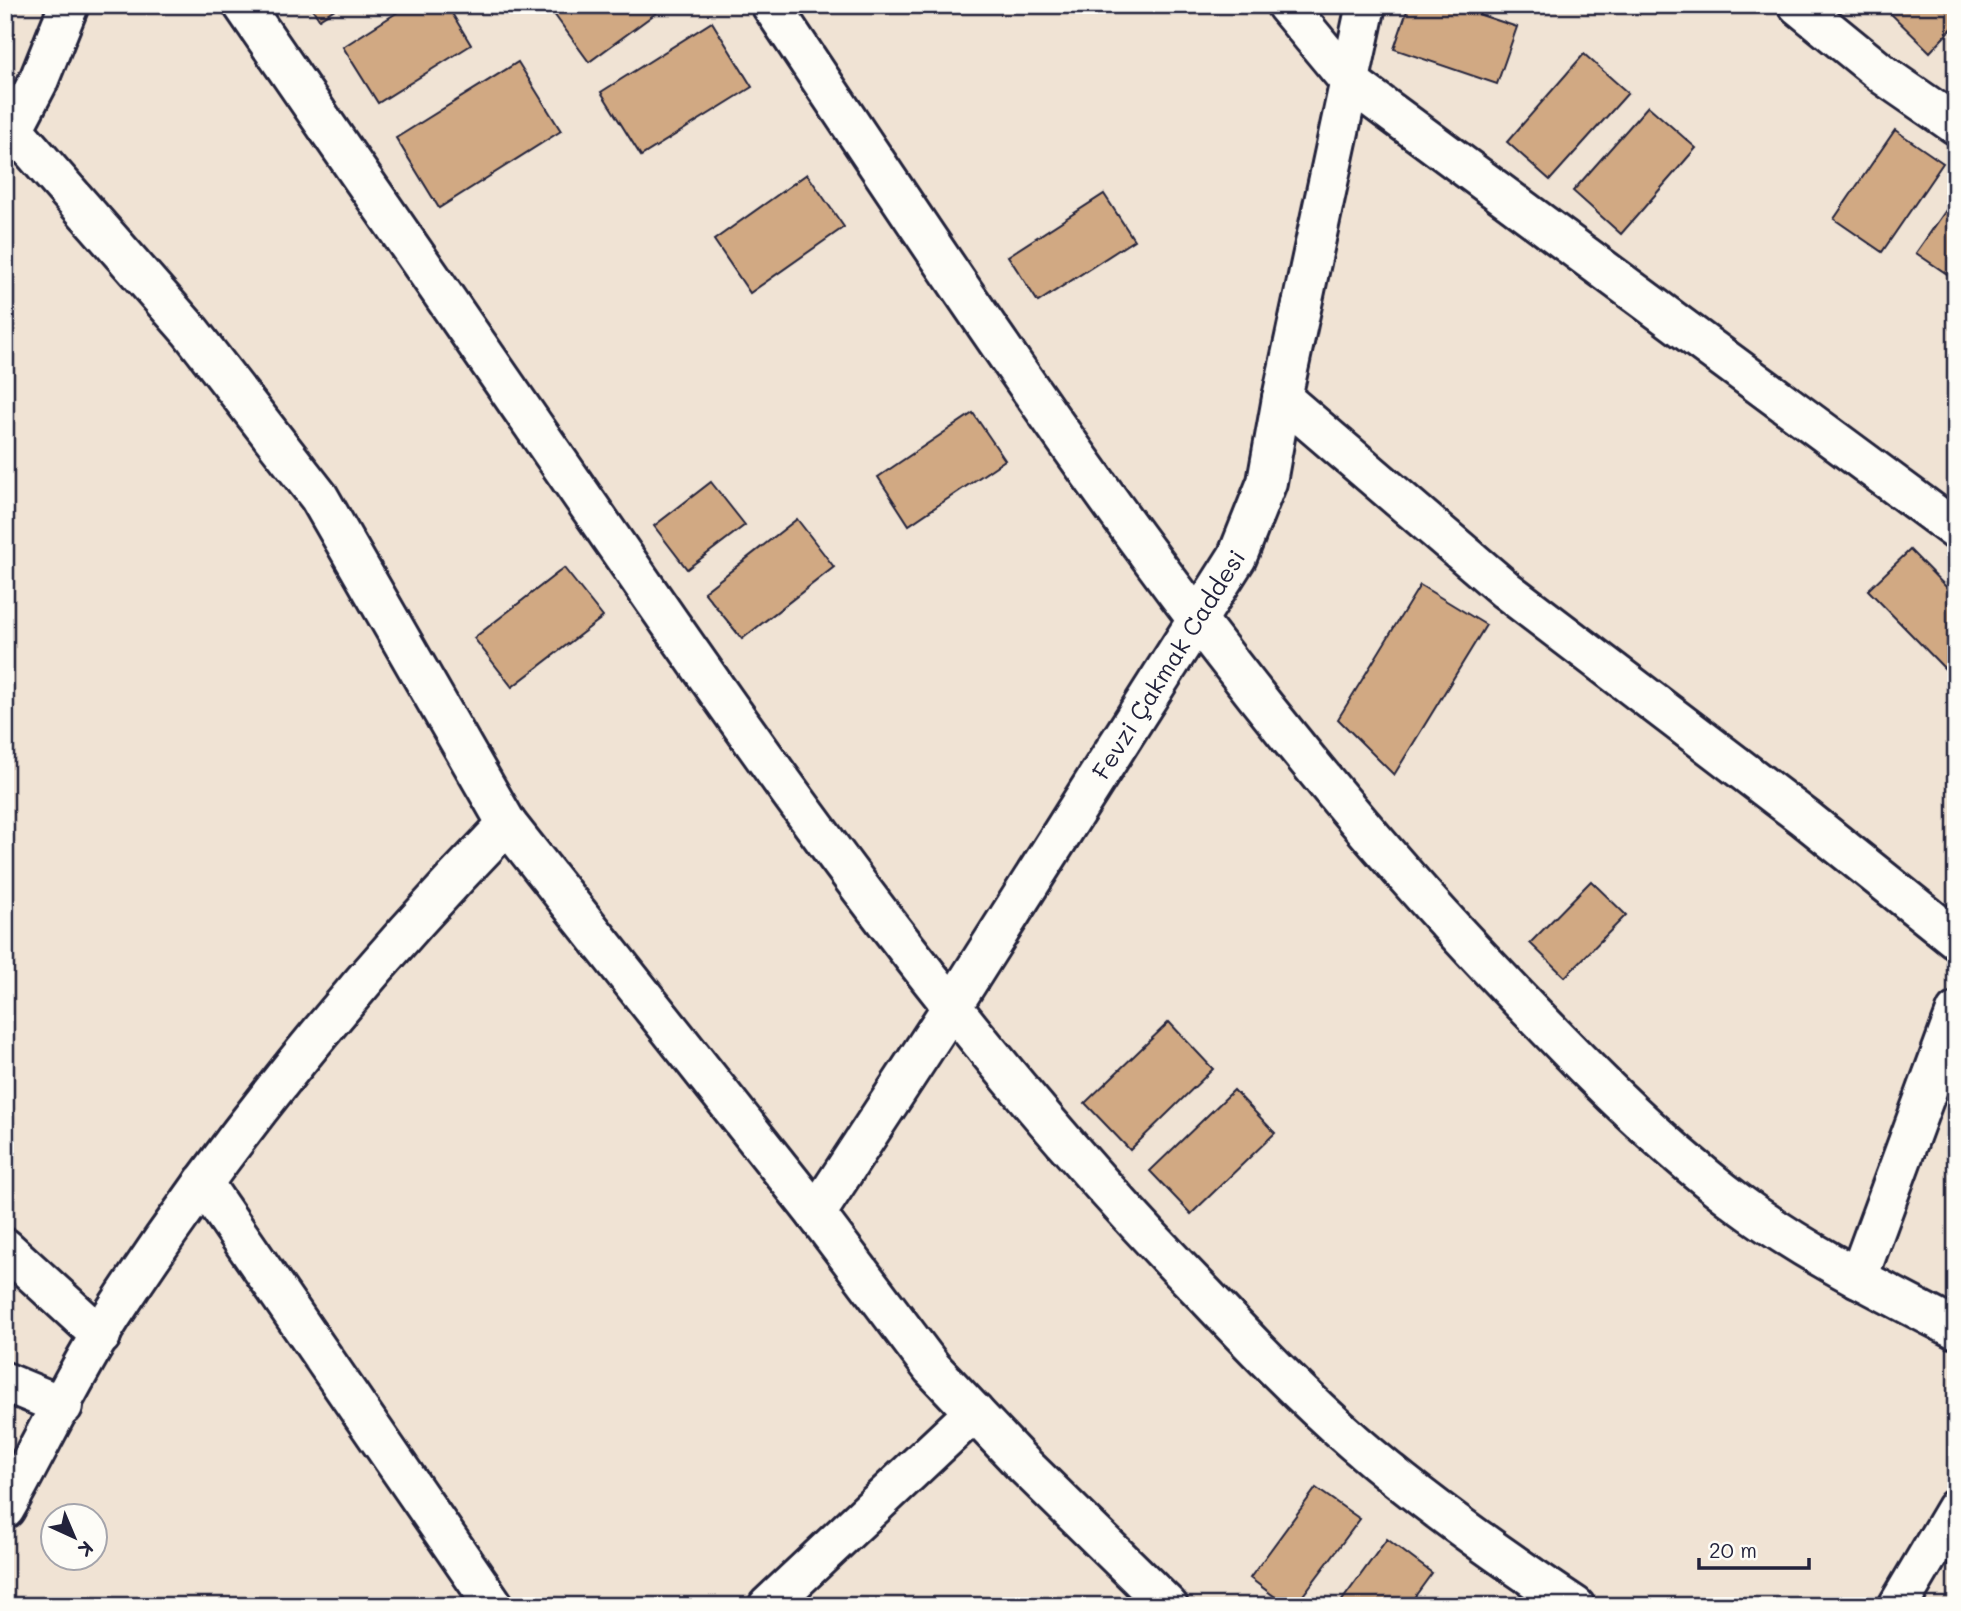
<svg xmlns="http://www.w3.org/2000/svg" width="1961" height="1611" font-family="Mali,sans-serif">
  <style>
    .building { fill: #d1a983; stroke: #22223b; stroke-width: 2 }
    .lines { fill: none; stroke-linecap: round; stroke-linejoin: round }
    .street-casing { stroke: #22223b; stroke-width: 44 }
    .street { stroke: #fdfcf7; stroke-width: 38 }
    .labels { text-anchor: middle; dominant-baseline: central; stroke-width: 5; stroke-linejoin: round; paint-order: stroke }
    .street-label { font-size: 24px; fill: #22223b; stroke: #fdfcf7 }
  </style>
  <rect width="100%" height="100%" fill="#f0e3d4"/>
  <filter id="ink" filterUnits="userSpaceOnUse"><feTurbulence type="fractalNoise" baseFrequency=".0143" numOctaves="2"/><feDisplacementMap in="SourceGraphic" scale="14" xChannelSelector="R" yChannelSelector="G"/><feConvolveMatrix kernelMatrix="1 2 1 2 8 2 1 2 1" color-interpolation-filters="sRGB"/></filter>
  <g filter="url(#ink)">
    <g class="building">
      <polygon points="310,5 341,5 319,19"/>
      <polygon points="409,5 447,5 471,45 378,103 343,47"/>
      <polygon points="566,5 667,5 589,62 554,14"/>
      <polygon points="1409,5 1451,5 1517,27 1497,84 1394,49"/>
      <polygon points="1882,5 1956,5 1956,24 1930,52"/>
      <polygon points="712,22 752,87 641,156 601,92"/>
      <polygon points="1584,54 1628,93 1550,180 1507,142"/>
      <polygon points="518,62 561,131 439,208 396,138"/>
      <polygon points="1648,106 1696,148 1621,234 1573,191"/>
      <polygon points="1895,130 1943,163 1882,252 1834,219"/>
      <polygon points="807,174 844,227 750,293 714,240"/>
      <polygon points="1104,194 1134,240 1038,302 1008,256"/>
      <polygon points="1956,196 1956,280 1916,253"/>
      <polygon points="973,413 1005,460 909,525 878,477"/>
      <polygon points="711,482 745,525 687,569 654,526"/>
      <polygon points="797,519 834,567 742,639 704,592"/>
      <polygon points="1910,550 1956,597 1956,665 1948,672 1868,590"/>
      <polygon points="564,568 603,617 512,687 474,638"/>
      <polygon points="1420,585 1486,625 1394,775 1338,719"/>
      <polygon points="1591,881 1626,915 1565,977 1530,943"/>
      <polygon points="1169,1022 1213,1069 1130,1150 1085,1103"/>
      <polygon points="1234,1090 1275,1133 1191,1214 1150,1171"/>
      <polygon points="1316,1488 1360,1519 1295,1606 1287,1606 1250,1578"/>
      <polygon points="1387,1539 1432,1573 1408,1606 1338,1606"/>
    </g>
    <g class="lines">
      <g class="street-casing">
        <g id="street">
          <path d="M 243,5 C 374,196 506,386 638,577 C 811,828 991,1076 1205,1295 C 1253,1346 1302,1397 1355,1443 C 1424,1503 1498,1555 1575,1606"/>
          <path d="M 771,5 C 996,342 1220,686 1501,980 C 1575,1058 1651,1137 1737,1202 C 1805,1253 1881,1290 1956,1329"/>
          <polyline points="1286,5 1350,82 1956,530"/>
          <polyline points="1798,5 1885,76 1956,125"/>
          <polyline points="14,130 191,332 319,497 507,824 816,1214 932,1368 1022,1463 1168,1606"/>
          <polyline points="5,145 38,82 69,5"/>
          <polyline points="1282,398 1506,590 1805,818 1956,939"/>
          <polyline points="203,1183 494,1606"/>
          <polyline points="816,1214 951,1008 1237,557 1267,482 1282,398 1366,5"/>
          <polyline points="5,1248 101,1336"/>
          <polyline points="1858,1278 1956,1012"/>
          <polyline points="5,1382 63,1406"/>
          <path d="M 5,1509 C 41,1445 73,1376 113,1314 C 228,1137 361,975 507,824"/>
          <polyline points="768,1606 974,1412"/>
          <polyline points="1898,1606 1956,1508"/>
        </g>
      </g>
      <use href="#street" class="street"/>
    </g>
  </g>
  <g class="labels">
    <g class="street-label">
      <text transform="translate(1168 664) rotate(-58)">Fevzi Çakmak Caddesi</text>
    </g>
  </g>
  <rect width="1961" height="1611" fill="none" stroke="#fdfcf7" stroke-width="28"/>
  <rect x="14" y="14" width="1933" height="1583" fill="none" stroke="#22223b" stroke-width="2.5" filter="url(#ink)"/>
  <g transform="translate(74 1537) rotate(136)"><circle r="33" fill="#fdfcf7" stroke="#a5a5ac" stroke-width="2"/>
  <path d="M0-5L12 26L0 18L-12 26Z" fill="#22223b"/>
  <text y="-10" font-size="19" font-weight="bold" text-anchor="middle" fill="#22223b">K</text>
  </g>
  <path d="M1699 1558v10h110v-10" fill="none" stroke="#22223b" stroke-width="3.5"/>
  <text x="1709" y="1558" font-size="21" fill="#22223b" stroke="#fdfcf7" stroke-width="5" paint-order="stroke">20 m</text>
</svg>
